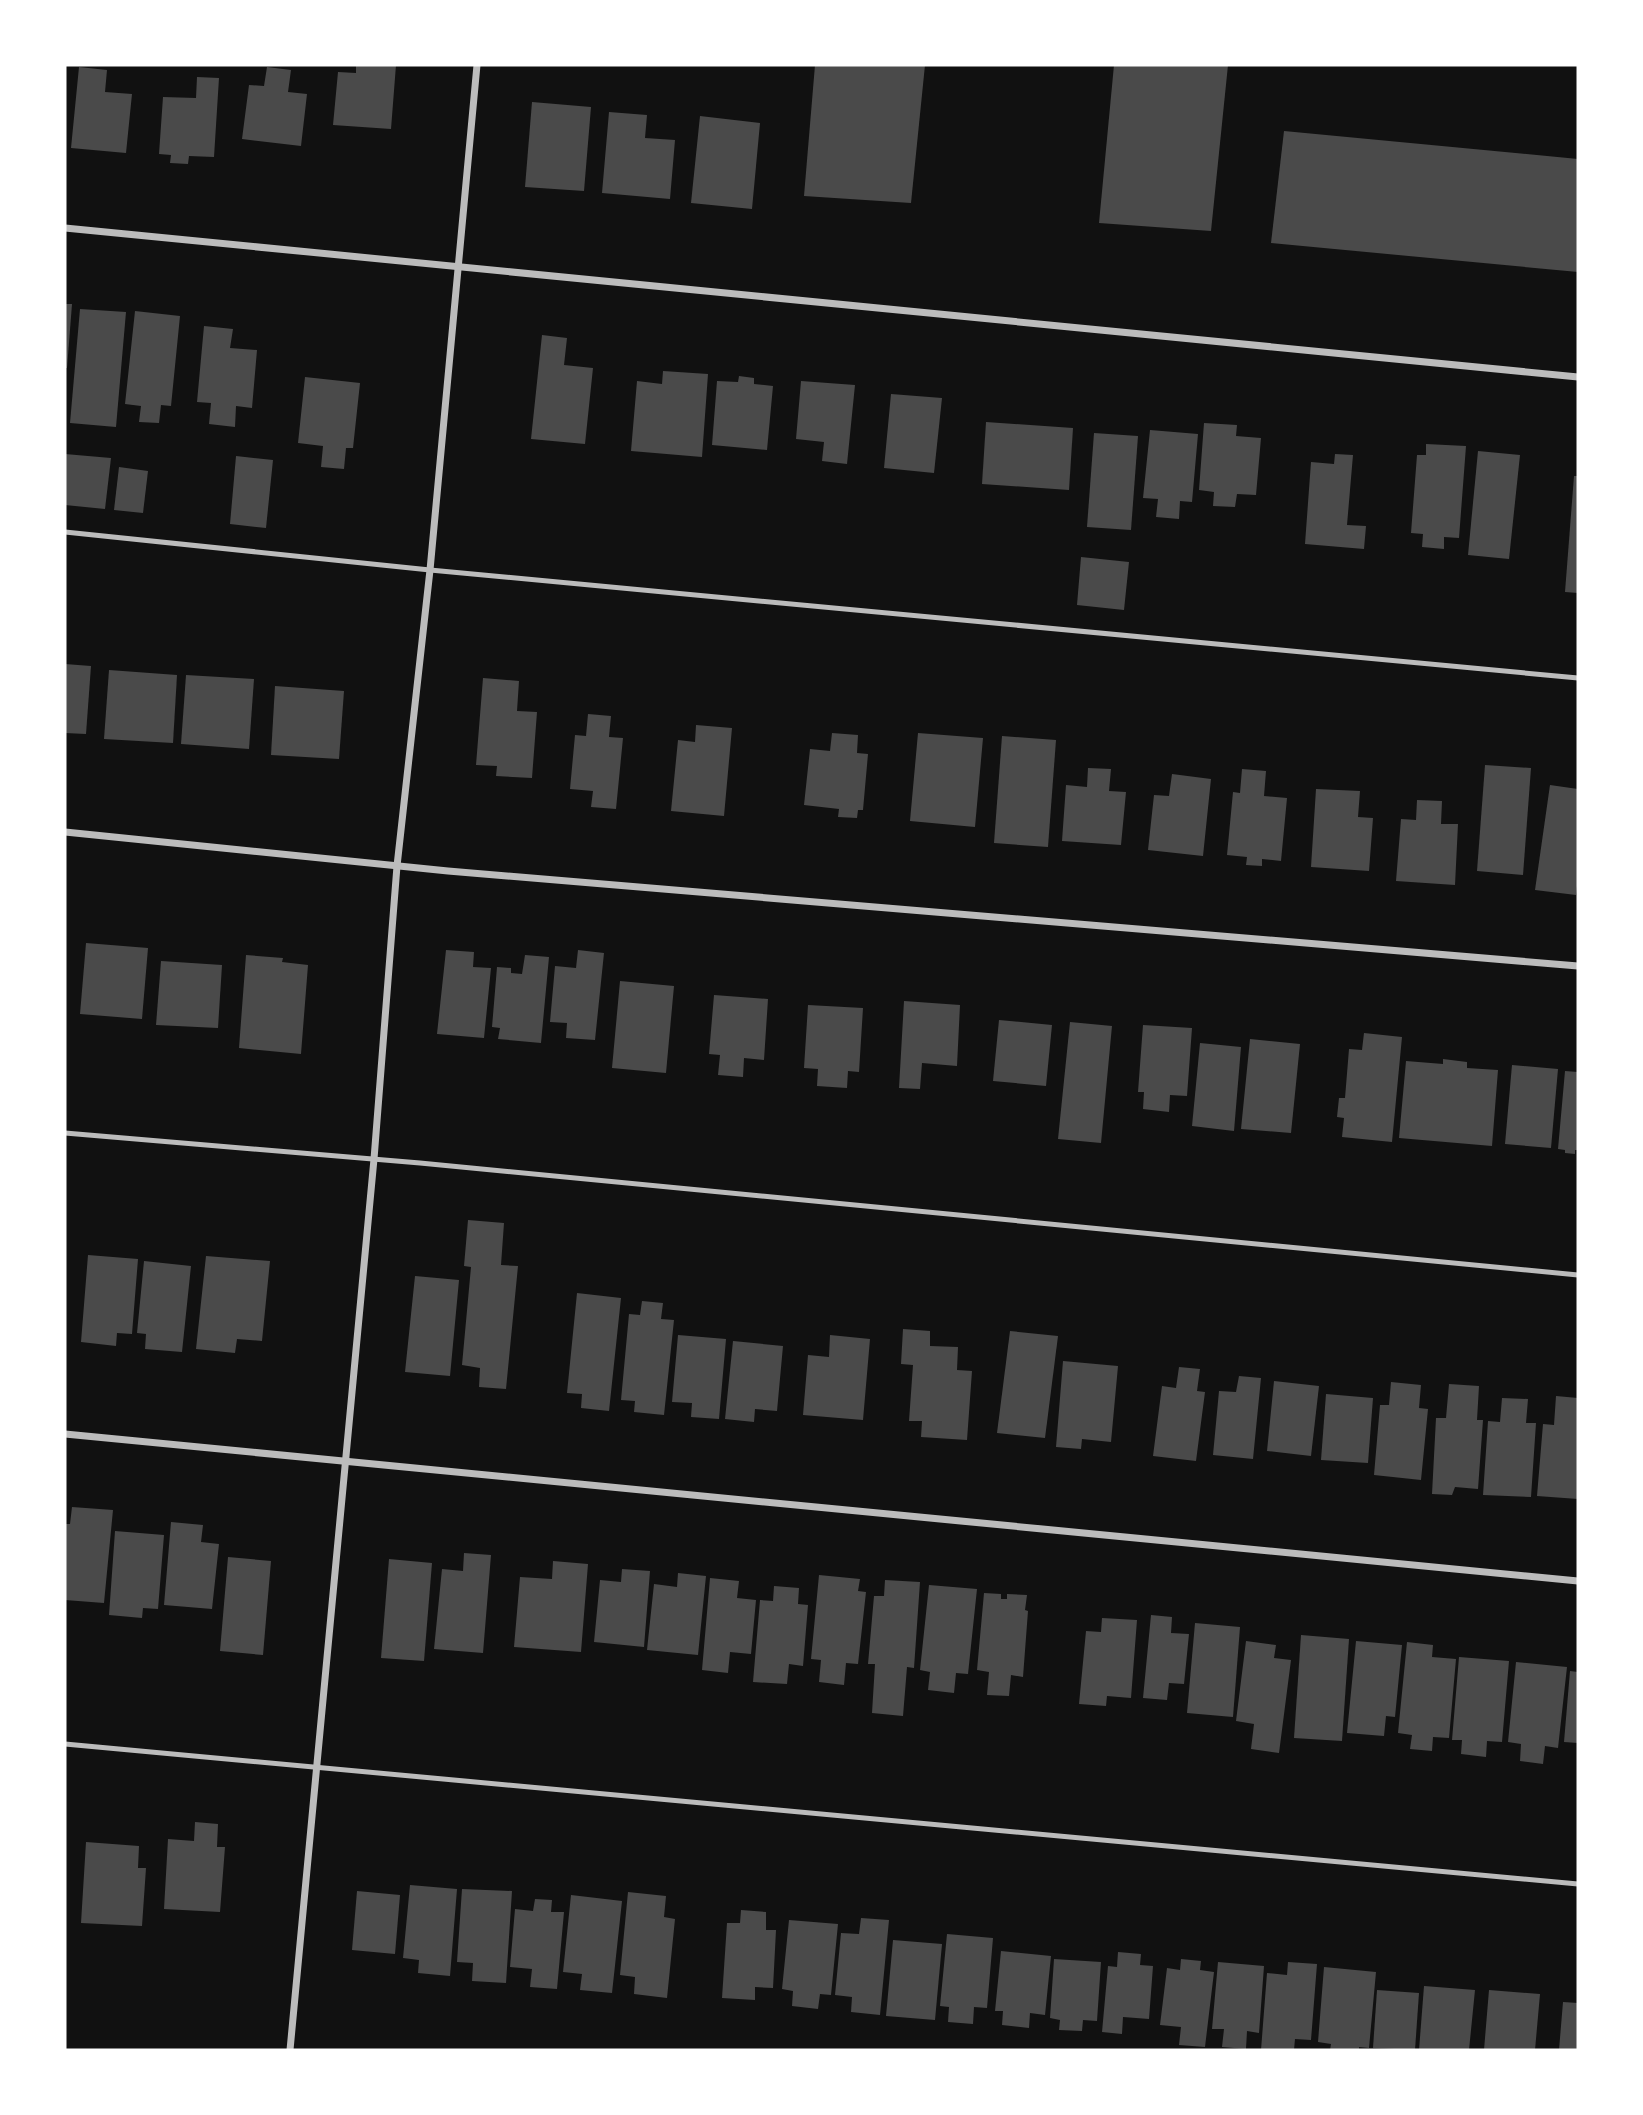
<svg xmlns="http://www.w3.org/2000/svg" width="1643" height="2115" font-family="'Work Sans',sans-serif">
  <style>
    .building { fill: #4a4a4a }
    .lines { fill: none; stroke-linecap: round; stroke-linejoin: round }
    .service { stroke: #bcbcbc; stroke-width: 5 }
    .minor { stroke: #bcbcbc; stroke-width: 7 }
  </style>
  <rect width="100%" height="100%" fill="#111"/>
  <g class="building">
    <polygon points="356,65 396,65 391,129 333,125 338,72 356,73"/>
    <polygon points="815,65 925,65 911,203 804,196"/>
    <polygon points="1114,65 1228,65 1211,231 1099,223"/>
    <polygon points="79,67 107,70 105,92 132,94 126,153 71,148"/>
    <polygon points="267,67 291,70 288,92 307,94 301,146 242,139 249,85 264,86"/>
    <polygon points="197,77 219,78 214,157 189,156 188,164 170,163 171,155 159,154 163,97 196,98"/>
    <polygon points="532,102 591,107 584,191 525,187"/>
    <polygon points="609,112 647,115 645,138 675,140 670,199 602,193"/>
    <polygon points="700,116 760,123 752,209 691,203"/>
    <polygon points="1284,131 1578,159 1578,272 1271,243"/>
    <polygon points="65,304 72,304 67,368 65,368"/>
    <polygon points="80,309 126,312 116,427 70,423"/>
    <polygon points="135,311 180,316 171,406 161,405 159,423 139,422 141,406 125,404"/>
    <polygon points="204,326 233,329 230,348 257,350 252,408 236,406 235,427 209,424 211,403 197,402"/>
    <polygon points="542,335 567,338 564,365 593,368 585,444 531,439"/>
    <polygon points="663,371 708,374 702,457 631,451 637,381 662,384"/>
    <polygon points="739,376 754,378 754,384 773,386 767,450 712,445 717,381 738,382"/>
    <polygon points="305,377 360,383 353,448 346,448 344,469 321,467 323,446 298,443"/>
    <polygon points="801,381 855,385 847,464 822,461 824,442 796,439"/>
    <polygon points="891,394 942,398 934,473 884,468"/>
    <polygon points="986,422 1073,428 1069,490 982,484"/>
    <polygon points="1204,423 1237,425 1236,436 1261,438 1256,495 1237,494 1235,507 1213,506 1214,492 1199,490"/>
    <polygon points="1150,430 1198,434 1192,502 1180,501 1179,519 1156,517 1158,499 1143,498"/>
    <polygon points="1094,433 1138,436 1131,530 1087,527"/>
    <polygon points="1426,444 1466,446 1459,538 1444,537 1444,549 1422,547 1423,534 1411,533 1417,455 1426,455"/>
    <polygon points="1478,451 1520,455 1509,559 1468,555"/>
    <polygon points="65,454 111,458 105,509 65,505"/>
    <polygon points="1335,454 1353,455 1347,525 1366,526 1364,549 1305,544 1311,462 1334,464"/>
    <polygon points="236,456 273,460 266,528 230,524"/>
    <polygon points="119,467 148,471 143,513 114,510"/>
    <polygon points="1574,476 1578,476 1578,593 1565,592"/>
    <polygon points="1081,557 1129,562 1124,610 1077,605"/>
    <polygon points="65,664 91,666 86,734 65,733"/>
    <polygon points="109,670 177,675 173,743 104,739"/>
    <polygon points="186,675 254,679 249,749 181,744"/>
    <polygon points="483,678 519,681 517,711 537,712 532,778 496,776 497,766 476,765"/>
    <polygon points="275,686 344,691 339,759 271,755"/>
    <polygon points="588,714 611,716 609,737 623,738 616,809 591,807 593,791 570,789 575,735 586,736"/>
    <polygon points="696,725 732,728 724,816 671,811 678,740 695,742"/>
    <polygon points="832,733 858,735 857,753 868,754 863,810 858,810 857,818 838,817 839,809 804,805 810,749 830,751"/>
    <polygon points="918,733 983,738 975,827 910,821"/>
    <polygon points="1002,736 1056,740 1048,847 994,843"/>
    <polygon points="1485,765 1531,768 1523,875 1477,871"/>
    <polygon points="1088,768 1111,769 1109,791 1126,792 1121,845 1062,841 1066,785 1087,787"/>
    <polygon points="1242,769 1266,771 1264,796 1287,798 1281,861 1262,859 1262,866 1246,865 1247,857 1227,855 1233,792 1240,793"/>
    <polygon points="1172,774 1211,779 1203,856 1148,850 1154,795 1169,796"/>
    <polygon points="1550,785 1578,789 1578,877 1576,895 1535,890"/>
    <polygon points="1316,789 1360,791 1358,817 1373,818 1369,871 1311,867"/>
    <polygon points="1417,800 1442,801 1441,824 1458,824 1455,885 1396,881 1401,819 1416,820"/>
    <polygon points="86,943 148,948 142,1019 80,1014"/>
    <polygon points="446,950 474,952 473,967 491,968 484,1038 437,1034"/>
    <polygon points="578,950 604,953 595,1040 566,1038 567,1023 550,1022 555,966 576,968"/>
    <polygon points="246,955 283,958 282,962 308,965 301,1054 239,1048"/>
    <polygon points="525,955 549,957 541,1043 498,1039 500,1028 492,1027 497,967 511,968 511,973 522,974"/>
    <polygon points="161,961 222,965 218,1028 156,1025"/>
    <polygon points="620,981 674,986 666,1073 612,1068"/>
    <polygon points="714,995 768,999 764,1060 744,1058 743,1077 718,1075 720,1055 709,1054"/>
    <polygon points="904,1001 960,1005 957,1066 922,1063 920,1089 899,1088"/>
    <polygon points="808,1005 863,1008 859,1072 848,1071 847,1088 817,1086 818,1069 804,1068"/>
    <polygon points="999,1020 1052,1025 1046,1086 993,1081"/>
    <polygon points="1070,1022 1112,1026 1101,1143 1058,1139"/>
    <polygon points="1143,1025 1192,1028 1187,1096 1170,1095 1169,1112 1143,1109 1144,1092 1138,1092"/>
    <polygon points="1364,1033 1402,1037 1392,1142 1342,1137 1344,1118 1337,1117 1339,1098 1345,1098 1349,1049 1362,1050"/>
    <polygon points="1250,1039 1300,1044 1291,1133 1241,1129"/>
    <polygon points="1200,1043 1241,1047 1234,1131 1192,1126"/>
    <polygon points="1443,1059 1467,1062 1467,1068 1498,1070 1492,1146 1399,1138 1406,1061 1443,1064"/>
    <polygon points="1512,1065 1558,1069 1551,1148 1505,1144"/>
    <polygon points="1565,1071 1578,1072 1578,1150 1575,1150 1575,1154 1565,1153 1565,1150 1558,1149"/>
    <polygon points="468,1220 504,1223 501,1265 518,1266 506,1389 479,1387 480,1368 462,1365 471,1267 464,1266"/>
    <polygon points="88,1255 138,1259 132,1334 117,1333 116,1346 81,1342"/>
    <polygon points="206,1256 270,1261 262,1341 237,1339 235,1353 196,1349"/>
    <polygon points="144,1261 191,1266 182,1352 145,1349 146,1334 137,1333"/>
    <polygon points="415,1276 459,1280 450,1376 405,1372"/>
    <polygon points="577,1293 621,1298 609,1411 581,1408 582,1394 567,1393"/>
    <polygon points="642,1301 663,1303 661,1319 674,1320 664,1415 634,1412 635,1401 621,1400 629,1314 640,1315"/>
    <polygon points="903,1329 930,1331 930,1346 958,1347 957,1370 972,1371 967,1440 921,1437 922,1421 909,1421 913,1365 901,1364"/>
    <polygon points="1010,1331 1058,1336 1045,1438 997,1433"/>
    <polygon points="678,1335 726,1339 719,1419 691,1417 692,1403 672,1402"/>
    <polygon points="830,1335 870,1339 863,1420 803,1415 808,1355 829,1357"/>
    <polygon points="733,1341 783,1346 777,1411 755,1409 754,1422 725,1419"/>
    <polygon points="1063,1361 1118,1366 1111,1442 1082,1439 1081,1449 1056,1447"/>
    <polygon points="1179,1367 1200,1369 1197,1391 1205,1392 1196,1461 1153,1456 1162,1386 1176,1388"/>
    <polygon points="1239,1376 1261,1378 1253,1459 1213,1455 1219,1391 1236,1392"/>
    <polygon points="1274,1381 1319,1386 1311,1456 1267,1451"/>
    <polygon points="1391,1382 1421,1385 1419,1408 1428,1409 1421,1480 1374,1475 1380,1405 1389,1405"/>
    <polygon points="1449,1384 1479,1386 1477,1420 1483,1420 1478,1489 1455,1487 1452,1495 1432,1494 1436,1418 1446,1418"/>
    <polygon points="1326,1394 1373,1398 1368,1463 1321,1460"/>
    <polygon points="1556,1396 1578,1398 1578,1499 1537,1496 1543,1424 1554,1425"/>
    <polygon points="1502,1398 1528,1399 1526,1423 1536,1423 1531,1497 1483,1495 1488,1421 1500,1422"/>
    <polygon points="72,1507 113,1510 104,1603 65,1600 65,1524 70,1524"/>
    <polygon points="171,1522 203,1525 201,1542 219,1544 212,1609 164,1605"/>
    <polygon points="115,1531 164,1535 158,1609 143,1608 142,1618 109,1615"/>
    <polygon points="464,1553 491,1555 483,1653 434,1649 442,1569 463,1571"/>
    <polygon points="228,1557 271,1561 263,1655 220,1651"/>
    <polygon points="389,1559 432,1563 424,1661 381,1658"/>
    <polygon points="553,1561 588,1564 581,1652 514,1647 520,1577 552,1579"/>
    <polygon points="622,1569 650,1571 644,1647 594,1642 600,1580 621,1582"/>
    <polygon points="678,1573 706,1576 698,1655 647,1650 654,1584 677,1587"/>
    <polygon points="819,1575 860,1579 858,1591 866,1592 858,1664 846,1663 844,1685 819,1682 821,1660 811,1659"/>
    <polygon points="710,1578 739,1581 737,1598 756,1600 751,1654 730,1652 728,1673 702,1670"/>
    <polygon points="885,1580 920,1582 914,1668 907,1667 903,1716 872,1713 875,1664 868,1664 874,1596 884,1596"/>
    <polygon points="929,1585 977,1589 968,1674 956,1673 954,1693 928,1690 930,1672 920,1670"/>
    <polygon points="774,1586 799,1588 798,1604 808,1605 803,1666 789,1664 787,1684 753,1682 760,1600 773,1601"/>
    <polygon points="984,1593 1001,1594 1001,1599 1007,1599 1007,1594 1027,1595 1025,1610 1028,1611 1023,1677 1011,1675 1009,1696 987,1695 989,1672 977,1670"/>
    <polygon points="1151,1615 1172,1617 1171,1633 1189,1634 1184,1684 1169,1683 1167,1700 1143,1698"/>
    <polygon points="1102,1618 1137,1620 1131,1698 1107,1696 1106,1706 1079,1704 1086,1631 1101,1632"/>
    <polygon points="1195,1623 1240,1627 1233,1717 1187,1713"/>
    <polygon points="1301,1635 1349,1639 1342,1741 1294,1738"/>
    <polygon points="1246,1641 1276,1645 1274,1658 1291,1660 1279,1753 1251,1749 1254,1724 1236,1721"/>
    <polygon points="1356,1641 1402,1645 1395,1717 1386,1716 1384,1736 1347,1733"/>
    <polygon points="1407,1642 1433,1645 1432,1657 1456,1659 1449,1738 1433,1737 1432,1751 1410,1749 1412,1735 1398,1733"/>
    <polygon points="1459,1657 1509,1661 1502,1742 1487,1741 1486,1757 1461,1754 1462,1740 1452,1740"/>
    <polygon points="1516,1662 1567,1667 1558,1748 1545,1746 1543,1764 1520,1761 1521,1744 1508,1742"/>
    <polygon points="1570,1671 1578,1672 1578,1743 1564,1742"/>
    <polygon points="195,1822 218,1824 217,1847 225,1847 220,1912 164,1909 168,1839 194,1841"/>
    <polygon points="86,1842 139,1846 138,1868 146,1868 142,1926 81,1923"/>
    <polygon points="410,1885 457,1889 450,1976 418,1973 419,1960 403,1958"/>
    <polygon points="462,1889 512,1891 506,1983 472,1981 473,1963 457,1962"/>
    <polygon points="357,1891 400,1895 395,1954 352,1950"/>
    <polygon points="628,1892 666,1896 664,1917 675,1919 667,1998 634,1994 635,1977 620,1975"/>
    <polygon points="571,1895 622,1901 612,1993 580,1990 582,1974 563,1972"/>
    <polygon points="535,1899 552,1900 551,1912 564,1912 557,1989 530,1987 532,1969 510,1967 515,1909 533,1911"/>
    <polygon points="741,1910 766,1912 766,1930 776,1930 773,1988 755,1987 755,2000 722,1998 727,1923 740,1923"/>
    <polygon points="861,1918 889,1920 880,2015 851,2012 852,1997 835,1995 841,1933 859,1934"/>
    <polygon points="789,1920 838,1924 831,1995 820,1994 818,2009 792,2006 793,1991 782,1989"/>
    <polygon points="947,1934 993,1938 987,2008 974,2007 973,2024 948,2022 949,2007 940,2006"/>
    <polygon points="893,1940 942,1944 935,2020 886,2016"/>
    <polygon points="1001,1951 1051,1956 1045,2015 1030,2013 1029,2028 1002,2025 1003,2011 995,2011"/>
    <polygon points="1118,1952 1141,1954 1140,1965 1153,1966 1149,2019 1123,2017 1122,2034 1102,2032 1108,1966 1117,1967"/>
    <polygon points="1054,1959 1101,1962 1097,2021 1083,2020 1082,2031 1059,2030 1060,2020 1050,2018"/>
    <polygon points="1181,1959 1201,1961 1200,1970 1214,1972 1205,2047 1179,2045 1181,2027 1160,2025 1167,1968 1180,1970"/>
    <polygon points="1218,1962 1264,1966 1259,2033 1247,2031 1246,2049 1222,2047 1224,2029 1212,2029"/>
    <polygon points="1288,1962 1317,1964 1311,2040 1295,2039 1294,2050 1261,2050 1267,1973 1287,1975"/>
    <polygon points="1324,1967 1376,1972 1369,2048 1359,2047 1359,2050 1330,2050 1331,2044 1318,2042"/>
    <polygon points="1424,1986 1475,1990 1469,2050 1419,2050"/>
    <polygon points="1377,1990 1419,1993 1415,2050 1373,2048"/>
    <polygon points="1489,1990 1540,1994 1535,2050 1484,2050"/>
    <polygon points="1563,2002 1578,2003 1578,2050 1559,2050"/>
  </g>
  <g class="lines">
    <g class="service">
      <polyline points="65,532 430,570 1578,678"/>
      <polyline points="65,1133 420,1163 1578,1275"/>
      <polyline points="65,1744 1578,1884"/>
    </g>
    <g class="minor">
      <polyline points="65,228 1578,377"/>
      <polyline points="65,832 448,871 1578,966"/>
      <polyline points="65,1434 1578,1581"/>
      <polyline points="290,2050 374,1159 397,866 430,570 477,65"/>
    </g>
  </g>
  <rect width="1643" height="2115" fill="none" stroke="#ffffff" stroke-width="133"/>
</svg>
